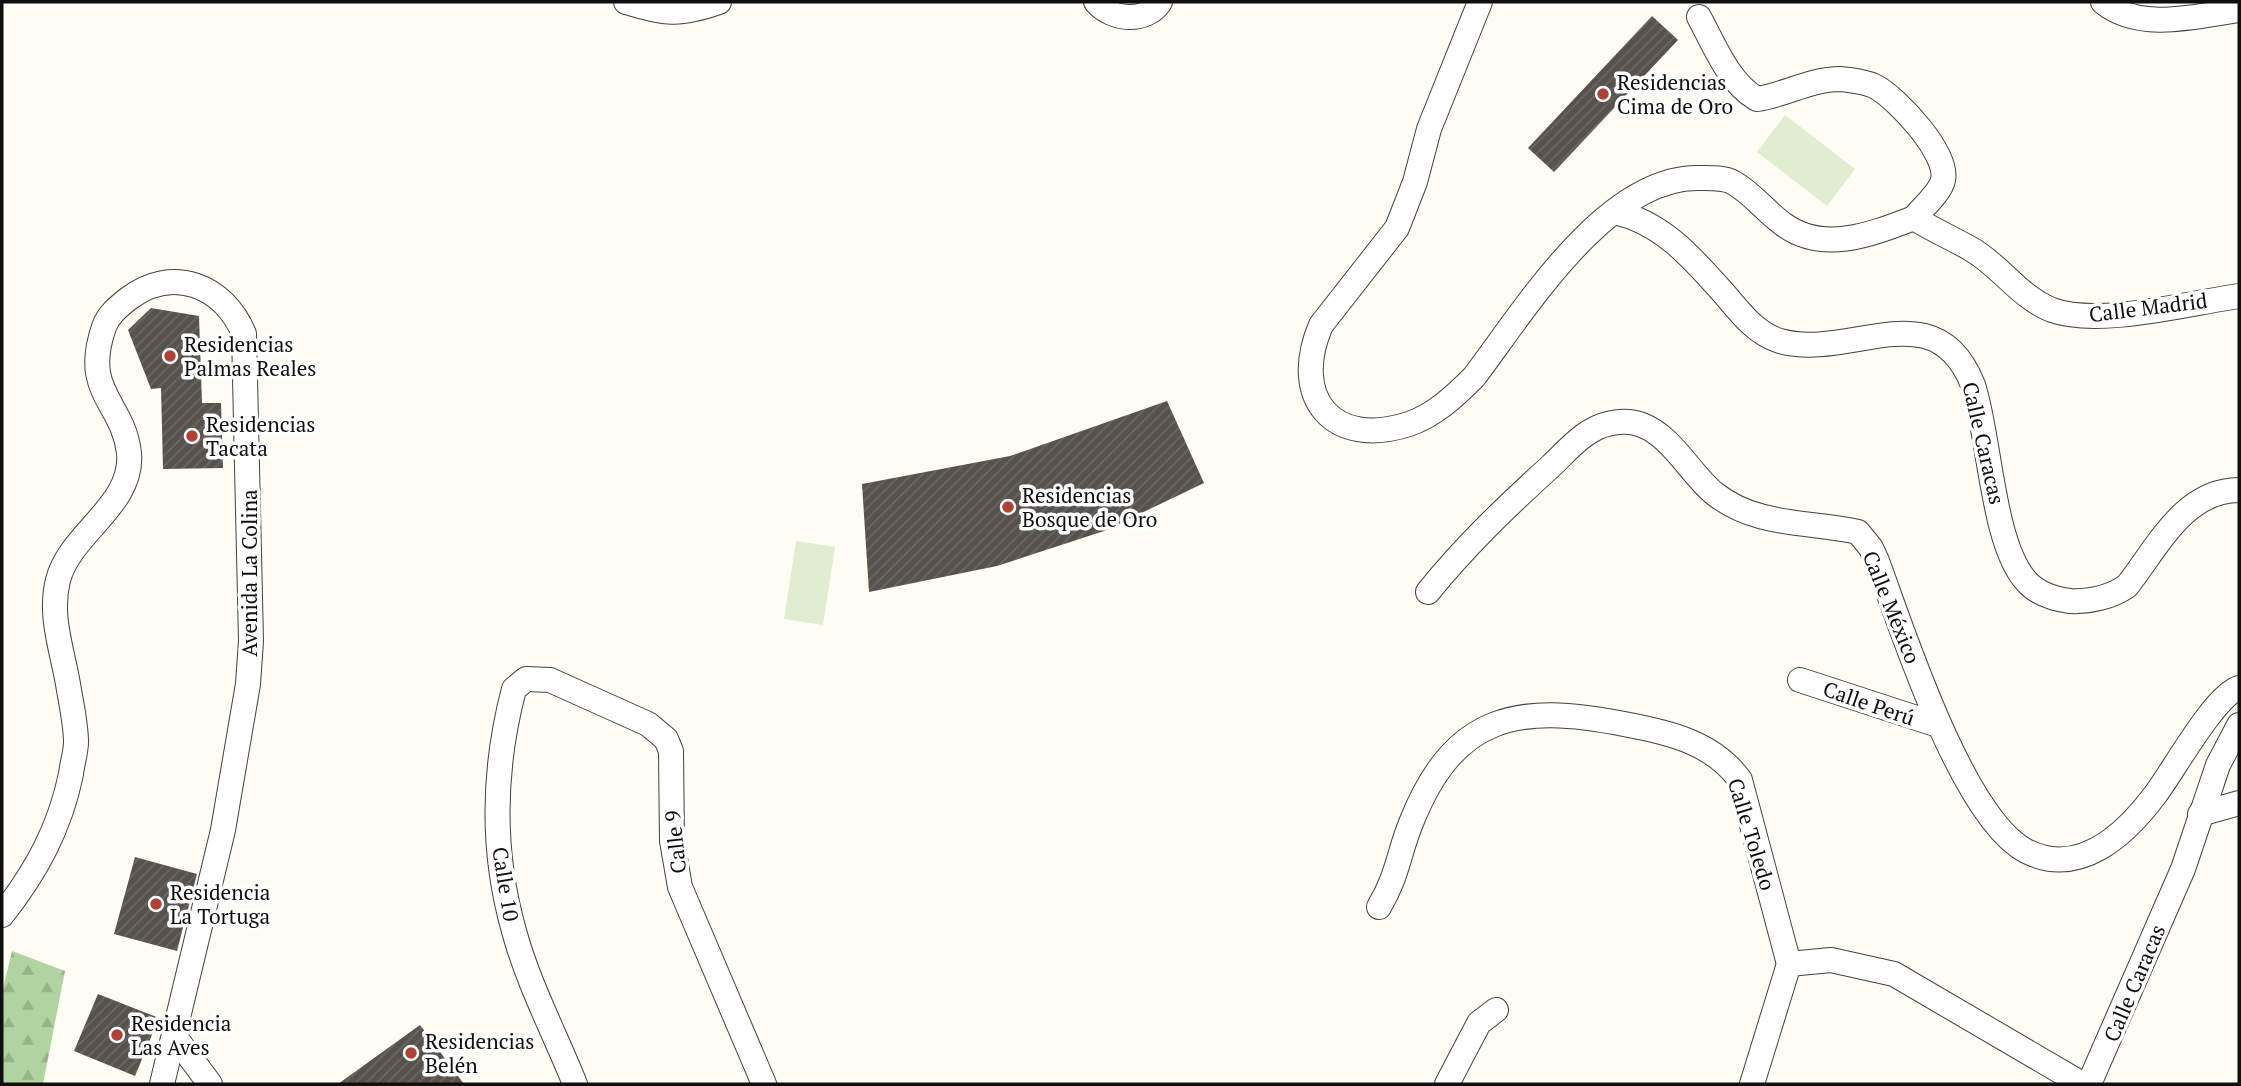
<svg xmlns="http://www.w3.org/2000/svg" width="2241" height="1086" font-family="'PT Serif',serif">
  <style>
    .forest { fill: url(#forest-firs) }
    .pitch { fill: #e0edd1 }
    .building { fill: url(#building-hatch) }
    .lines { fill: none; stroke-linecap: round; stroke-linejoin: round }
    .minor-casing { stroke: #424242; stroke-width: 26 }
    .minor { stroke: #fff; stroke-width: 24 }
    .poi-dot { fill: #af4238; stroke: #fff; stroke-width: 2.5 }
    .labels { text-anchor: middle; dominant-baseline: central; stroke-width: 7; stroke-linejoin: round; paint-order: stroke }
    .poi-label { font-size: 21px; fill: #0f0f0f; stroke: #fff; text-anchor: start }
    .street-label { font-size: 21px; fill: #0f0f0f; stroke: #fff }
  </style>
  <defs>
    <pattern id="forest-firs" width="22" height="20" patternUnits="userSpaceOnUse" patternTransform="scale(1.75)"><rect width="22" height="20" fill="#b1d3a1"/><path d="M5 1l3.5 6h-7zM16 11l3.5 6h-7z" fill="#97b489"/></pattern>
    <pattern id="building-hatch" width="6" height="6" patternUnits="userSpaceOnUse" patternTransform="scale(1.75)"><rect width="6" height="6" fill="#57524d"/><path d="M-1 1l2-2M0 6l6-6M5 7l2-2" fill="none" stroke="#6a6662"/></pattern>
  </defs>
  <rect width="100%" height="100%" fill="#fdfdf3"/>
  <polygon class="forest" points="12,951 65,971 43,1084 2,1084 2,993"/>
  <g class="pitch">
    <polygon points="1785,115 1855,169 1827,206 1757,152"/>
    <polygon points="796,541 835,547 823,625 784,619"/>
  </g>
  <g class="building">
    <polygon points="1652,16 1678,40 1554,172 1528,148"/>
    <polygon points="151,308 199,316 202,403 221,403 223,468 163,469 161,388 151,389 128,330"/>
    <polygon points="1167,401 1204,483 1104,531 997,566 869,592 862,484 1010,456"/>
    <polygon points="135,857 197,874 177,951 114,934"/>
    <polygon points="98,994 159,1018 135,1076 74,1051"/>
    <polygon points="420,1025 464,1084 338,1084"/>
  </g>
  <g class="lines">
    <g class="minor-casing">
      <g id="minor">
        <path d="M 626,2 C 667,14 679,16 719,2"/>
        <path d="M 1096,2 C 1113,21 1146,23 1160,2"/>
        <path d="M 1480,2 L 1429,129 L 1415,182 L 1397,228 L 1321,325 C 1290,397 1332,449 1409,424 C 1435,415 1455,396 1474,377 C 1524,311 1605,178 1697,178 C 1708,178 1725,177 1734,183 C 1752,193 1766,212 1783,224 C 1823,254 1872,234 1914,218"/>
        <path d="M 2103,2 C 2139,32 2198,16 2239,10"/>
        <path d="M 1699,17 C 1715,46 1728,82 1757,99 C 1785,95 1810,79 1840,79 C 1851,80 1867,82 1876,87 C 1898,99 1949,154 1943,180 C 1940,193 1923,207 1914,218"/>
        <path d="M 1614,212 C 1663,222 1695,261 1727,297 C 1742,315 1757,334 1780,341 C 1851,361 1935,289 1973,385 C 1990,436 1992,545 2027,582 C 2038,594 2054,599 2070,601 C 2090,602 2111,597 2127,586 C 2157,548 2184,490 2239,490"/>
        <path d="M 1914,218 C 1933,230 1952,238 1971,249 C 2001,266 2019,297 2052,310 C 2099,327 2189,303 2239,296"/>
        <path d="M 1428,592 C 1465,546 1507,506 1551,466 C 1563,455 1576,439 1591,431 C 1605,422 1626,419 1642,425 C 1673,437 1690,474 1715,494 C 1757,527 1809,521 1858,532 L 1871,548 L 1877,561 C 1902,629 1962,817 2026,851 C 2079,878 2125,835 2155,795 C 2174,770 2214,696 2239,688"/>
        <polyline points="1800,680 1938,725"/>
        <polyline points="2200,814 2239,803"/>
        <path d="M 1379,907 C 1398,875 1398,855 1411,823 C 1454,714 1518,703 1624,724 C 1667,732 1713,742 1740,780 L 1789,964"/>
        <path d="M 2,915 C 36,872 60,828 71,774 C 72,764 76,752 76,742 C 76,724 71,703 68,684 C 62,649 49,616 58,580 C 70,533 134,505 129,453 C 123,401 81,393 104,327 C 108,315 118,307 128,299 C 172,265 224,285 244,334 L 251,641 L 248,684 L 223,830 L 162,1084"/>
        <polyline points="1789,964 1831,960 1894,974 2082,1084"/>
        <polyline points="175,1037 210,1084"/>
        <path d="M 575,1084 C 555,1034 528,983 514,931 C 491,850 493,769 514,689 L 526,679 L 550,680 L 648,724 L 666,739 L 671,751 L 672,841 L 680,887 L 764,1084"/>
        <polyline points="1447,1084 1479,1023 1496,1010"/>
        <polyline points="1752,1084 1789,964"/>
        <polyline points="2089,1084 2183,869 2218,765 2239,725"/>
      </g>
    </g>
    <use href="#minor" class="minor"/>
  </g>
  <g class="poi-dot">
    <circle cx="1603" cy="94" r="7"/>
    <circle cx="170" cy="356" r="7"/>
    <circle cx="192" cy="436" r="7"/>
    <circle cx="1008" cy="507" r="7"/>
    <circle cx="156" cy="904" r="7"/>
    <circle cx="117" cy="1035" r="7"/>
    <circle cx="411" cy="1053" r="7"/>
  </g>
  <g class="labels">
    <g class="poi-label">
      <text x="1617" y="82">Residencias<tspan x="1617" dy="24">Cima de Oro</tspan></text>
      <text x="184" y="344">Residencias<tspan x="184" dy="24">Palmas Reales</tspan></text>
      <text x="206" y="424">Residencias<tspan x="206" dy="24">Tacata</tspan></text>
      <text x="1022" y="495">Residencias<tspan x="1022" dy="24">Bosque de Oro</tspan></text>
      <text x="170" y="892">Residencia<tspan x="170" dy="24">La Tortuga</tspan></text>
      <text x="131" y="1023">Residencia<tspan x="131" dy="24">Las Aves</tspan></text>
      <text x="425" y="1041">Residencias<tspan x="425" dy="24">Belén</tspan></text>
    </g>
    <g class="street-label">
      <text transform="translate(2148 307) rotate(-7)">Calle Madrid</text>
      <text transform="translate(1984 443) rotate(77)">Calle Caracas</text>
      <text transform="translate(249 573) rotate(-90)">Avenida La Colina</text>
      <text transform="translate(1892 607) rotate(68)">Calle México</text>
      <text transform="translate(1869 703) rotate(19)">Calle Perú</text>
      <text transform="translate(1752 834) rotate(73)">Calle Toledo</text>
      <text transform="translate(675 842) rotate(-96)">Calle 9</text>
      <text transform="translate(506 884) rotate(81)">Calle 10</text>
      <text transform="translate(2134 983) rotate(-67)">Calle Caracas</text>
    </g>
  </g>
  <rect width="2241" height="1086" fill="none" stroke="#0f0f0f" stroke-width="7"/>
</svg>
